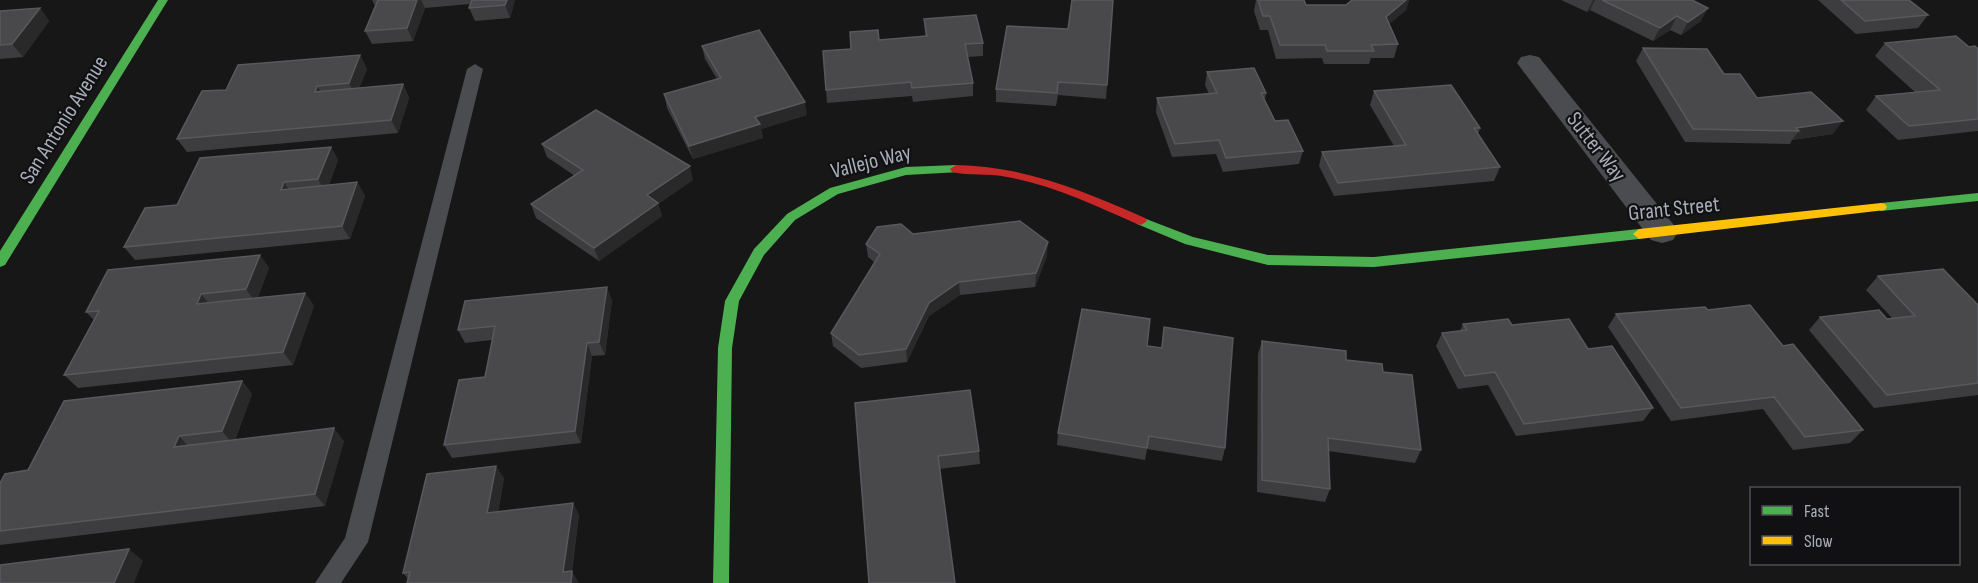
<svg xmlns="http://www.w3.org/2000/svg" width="1978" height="583" font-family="'Sofia Sans Condensed',sans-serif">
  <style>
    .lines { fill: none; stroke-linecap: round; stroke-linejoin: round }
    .lane { fill: #4b4c50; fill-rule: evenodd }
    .street { fill: #4b4c50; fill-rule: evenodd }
    .fast { fill: #4caf50; fill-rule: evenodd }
    .slow { fill: #ffc107; fill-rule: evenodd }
    .jam { fill: #c62828; fill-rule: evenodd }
    .wall { fill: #3d3d3f }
    .shaded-wall { fill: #29292a }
    .building { fill: #49494c; stroke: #58595d; stroke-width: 1.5 }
    .labels { text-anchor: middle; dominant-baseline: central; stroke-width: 4.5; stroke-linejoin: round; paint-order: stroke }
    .street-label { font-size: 22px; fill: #a8adb8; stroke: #111113 }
  </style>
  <rect width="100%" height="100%" fill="#171717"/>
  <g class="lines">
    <polygon class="lane" points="475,64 483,69 368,542 341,583 315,583 345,538 467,69"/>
    <polygon class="street" points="1530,55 1539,57 1673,224 1678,232 1673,240 1662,243 1651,240 1517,63 1521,57"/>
    <g class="fast">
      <polygon points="158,0 168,0 5,265 0,267 0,251"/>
      <polygon points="956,165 962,169 960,172 906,175 838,194 795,220 764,255 739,301 732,348 729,583 713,583 718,348 725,301 754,249 787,214 830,188 906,167"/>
      <polygon points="1978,193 1978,201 1881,211 1875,207 1881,203"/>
      <polygon points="1141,217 1193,237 1268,255 1374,257 1639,229 1645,234 1639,239 1374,267 1268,265 1185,244 1137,224 1135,221"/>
    </g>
    <polygon class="slow" points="1881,203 1885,204 1887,207 1885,210 1639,239 1633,234 1639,229"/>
    <path class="jam" d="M 956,165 C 1024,166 1084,191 1145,218 L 1147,221 L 1141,225 L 1137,224 C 1094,205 1052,185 1007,177 C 989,173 969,176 952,172 L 950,169 Z"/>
  </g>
  <g class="wall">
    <polygon points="372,0 515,0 510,18 475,21 469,8 470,4 425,8 413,41 372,44 365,31 375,6"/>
    <polygon points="1256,0 1304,0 1306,5 1346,5 1352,0 1409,0 1406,10 1389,24 1398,44 1394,58 1371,58 1369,64 1324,64 1322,58 1276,59 1268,30 1260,30 1254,11"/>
    <polygon points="1561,0 1692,0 1701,21 1681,35 1670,30 1653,41 1590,10 1587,12"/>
    <polygon points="1818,0 1909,0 1928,15 1918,28 1856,34"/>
    <polygon points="40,8 49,21 23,57 0,59 0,11"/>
    <polygon points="924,19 983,43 983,56 967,57 973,83 973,96 913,102 912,96 827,103 826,90 851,49 879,40 925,36"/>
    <polygon points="1007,26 1107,85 1106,99 1058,95 1056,106 996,102 996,89"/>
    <polygon points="1885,43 1969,47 1978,49 1978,131 1977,131 1898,140 1866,110 1876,96 1916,93 1875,56"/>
    <polygon points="702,46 807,115 761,129 763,138 693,159 667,108 664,94 717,79 705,59"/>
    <polygon points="1643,48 1724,74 1757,98 1833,134 1792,140 1790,144 1685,142 1636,61"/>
    <polygon points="360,55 367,69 359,88 403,84 409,98 398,133 187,152 177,139 226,90"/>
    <polygon points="1207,72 1266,93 1265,100 1275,121 1303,151 1299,164 1223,172 1216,154 1172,157 1156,112 1157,98 1209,94 1205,85"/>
    <polygon points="1374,91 1480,128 1478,134 1500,167 1494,181 1334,196 1319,166 1322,152 1394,146 1370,105"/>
    <polygon points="542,144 693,180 658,204 662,216 599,261 536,218 531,204 575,176 547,157"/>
    <polygon points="331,147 338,160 329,185 357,182 365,196 350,239 135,260 124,247 177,205"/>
    <polygon points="913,234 1047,256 1035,287 960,295 929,316 907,362 861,368 833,346 831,333 874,262 868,257 866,244"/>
    <polygon points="260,255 269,268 258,297 305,293 314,306 293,365 78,388 64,375 94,320 86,312"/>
    <polygon points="1878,276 1978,305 1978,395 1874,408 1809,330 1820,317 1887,319 1892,318 1866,290"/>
    <polygon points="612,300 605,355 592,356 581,443 452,458 444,445 485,377 492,340 465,343 458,330"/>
    <polygon points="1708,310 1783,346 1863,430 1850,443 1793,450 1763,409 1671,421 1608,327 1616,314"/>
    <polygon points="1463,324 1512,325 1588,349 1653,408 1643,421 1516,436 1488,385 1458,389 1436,346 1442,333 1460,331"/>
    <polygon points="1164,327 1225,448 1222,461 1147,449 1145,460 1057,445 1058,433 1147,346 1161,348"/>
    <polygon points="1262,341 1346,360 1383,372 1421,450 1415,463 1328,451 1330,489 1325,502 1257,492 1258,354"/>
    <polygon points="242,381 252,394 235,440 344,441 325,506 0,545 0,483"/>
    <polygon points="855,403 979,451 980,464 939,469"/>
    <polygon points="504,478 498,512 573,503 579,515 572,571 408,579 403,573"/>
  </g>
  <g class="shaded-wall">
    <polygon points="417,0 421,0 425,8 413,41 407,28"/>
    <polygon points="507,0 515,0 510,18 505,5"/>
    <polygon points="1406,0 1409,0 1406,10 1382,30 1386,17"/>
    <polygon points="1593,0 1595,0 1590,10 1587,12"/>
    <polygon points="40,8 49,21 23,57 12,44"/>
    <polygon points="1708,8 1701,21 1681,35 1688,22"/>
    <polygon points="1677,16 1670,30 1653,41 1660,28"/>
    <polygon points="360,55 367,69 356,97 349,83"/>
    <polygon points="403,84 409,98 398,133 391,120"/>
    <polygon points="317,86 325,99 315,92"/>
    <polygon points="805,102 807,115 761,129 763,138 693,159 689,146 755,117"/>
    <polygon points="1843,121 1833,134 1792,140 1799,131 1796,128"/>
    <polygon points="331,147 338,160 326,193 318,179"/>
    <polygon points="690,166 693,180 658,204 662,216 599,261 594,248 647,195"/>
    <polygon points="284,182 293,196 281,190"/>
    <polygon points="357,182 365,196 350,239 342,226"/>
    <polygon points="1048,242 1047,256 1035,287 1036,273"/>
    <polygon points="260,255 269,268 256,303 246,289"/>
    <polygon points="959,282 960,295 929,316 907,362 906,349 929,303"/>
    <polygon points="607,287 612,300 605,355 599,342"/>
    <polygon points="305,293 314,306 293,365 283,352"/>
    <polygon points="201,294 212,307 197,304"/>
    <polygon points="587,343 592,356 581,443 575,431"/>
    <polygon points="242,381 252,394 233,444 222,431"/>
    <polygon points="334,428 344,441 325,506 315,494"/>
    <polygon points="179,436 191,449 174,447"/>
    <polygon points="496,466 504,478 495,525 487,513"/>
    <polygon points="573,503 579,515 570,583 563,572"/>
    <polygon points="129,549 143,561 134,583 114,583"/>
    <polygon points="572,571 579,583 571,583"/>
  </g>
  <g class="building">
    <polygon points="378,0 417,0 407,28 365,31"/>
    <polygon points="472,0 507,0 505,5 469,8"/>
    <polygon points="1072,0 1113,0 1107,85 1058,82 1057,93 996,89 1007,26 1068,29"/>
    <polygon points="1258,0 1304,0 1306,5 1346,5 1352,0 1406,0 1386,17 1398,44 1371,45 1374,51 1327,51 1325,45 1280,45 1270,16 1263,16"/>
    <polygon points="1602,0 1692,0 1708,8 1688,22 1677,16 1660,28"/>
    <polygon points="1841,0 1909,0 1928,15 1865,21"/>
    <polygon points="40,8 12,44 0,45 0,11"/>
    <polygon points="976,15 983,43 965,44 973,83 912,88 911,82 826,90 823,51 851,49 850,32 878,30 879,40 927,36 924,19"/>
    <polygon points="759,30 805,102 755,117 760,124 689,146 664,94 721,78 702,46"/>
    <polygon points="1956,36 1969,47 1975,46 1978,49 1978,119 1909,126 1876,96 1940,90 1885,43"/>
    <polygon points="1643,48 1707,49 1724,74 1740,74 1757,98 1811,92 1843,121 1796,128 1799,131 1693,129"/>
    <polygon points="360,55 349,83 317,86 315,92 403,84 391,120 177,139 202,91 226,90 238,65"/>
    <polygon points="1254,68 1266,93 1261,93 1275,121 1288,120 1303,151 1226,158 1219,140 1175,144 1157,98 1217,93 1207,72"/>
    <polygon points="1451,85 1480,128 1474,128 1500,167 1338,183 1322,152 1406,145 1374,91"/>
    <polygon points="596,110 690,166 647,195 658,203 594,248 531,204 583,170 542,144"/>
    <polygon points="331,147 318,179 284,182 281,190 357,182 342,226 124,247 145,208 177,205 200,158"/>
    <polygon points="1020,221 1048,242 1036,273 959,282 929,303 906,349 859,355 831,333 880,254 866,244 877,227 901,224 913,234"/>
    <polygon points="260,255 246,289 201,294 197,304 305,293 283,352 64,375 99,311 86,312 108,270"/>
    <polygon points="1943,269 1978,305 1978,383 1887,395 1820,317 1879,310 1887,319 1915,316 1878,276"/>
    <polygon points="607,287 599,342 587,343 575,431 444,445 459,380 485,377 495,326 458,330 465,301"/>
    <polygon points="1750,305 1783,346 1793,344 1863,430 1805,437 1774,397 1681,408 1616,314 1705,307 1708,310"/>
    <polygon points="1082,309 1150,319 1147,346 1162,348 1164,327 1233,338 1225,448 1149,436 1147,448 1058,433"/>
    <polygon points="1508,319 1512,325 1569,319 1588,349 1612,346 1653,408 1524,424 1495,372 1465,376 1442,333 1467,330 1463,324"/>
    <polygon points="1262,341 1346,351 1346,360 1382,364 1383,372 1412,375 1421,450 1328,438 1330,489 1262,480"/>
    <polygon points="242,381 222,431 179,436 174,447 334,428 315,494 0,531 0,483 5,474 28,470 64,401"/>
    <polygon points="970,390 979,451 938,456 955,583 869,583 855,403"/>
    <polygon points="496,466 487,513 573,503 563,572 572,571 571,583 407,583 410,572 403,573 427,474"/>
    <polygon points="129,549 114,583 0,583 0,565"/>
  </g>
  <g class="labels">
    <g class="street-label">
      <text transform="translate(64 120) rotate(-58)">San Antonio Avenue</text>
      <text transform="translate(1596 147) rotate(52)">Sutter Way</text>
      <text transform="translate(871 162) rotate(-14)">Vallejo Way</text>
      <text transform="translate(1674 209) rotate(-6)">Grant Street</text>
    </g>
  </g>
  <rect x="1750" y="487" width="210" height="78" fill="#111113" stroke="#4d4f55" stroke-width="1.5"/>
  <rect x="1762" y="506" width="30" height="9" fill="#4caf50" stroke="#4d4f55" stroke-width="1.5"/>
  <text x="1804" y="517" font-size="18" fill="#a8adb8">Fast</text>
  <rect x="1762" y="536" width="30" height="9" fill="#ffc107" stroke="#4d4f55" stroke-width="1.5"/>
  <text x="1804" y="547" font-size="18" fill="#a8adb8">Slow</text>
</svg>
